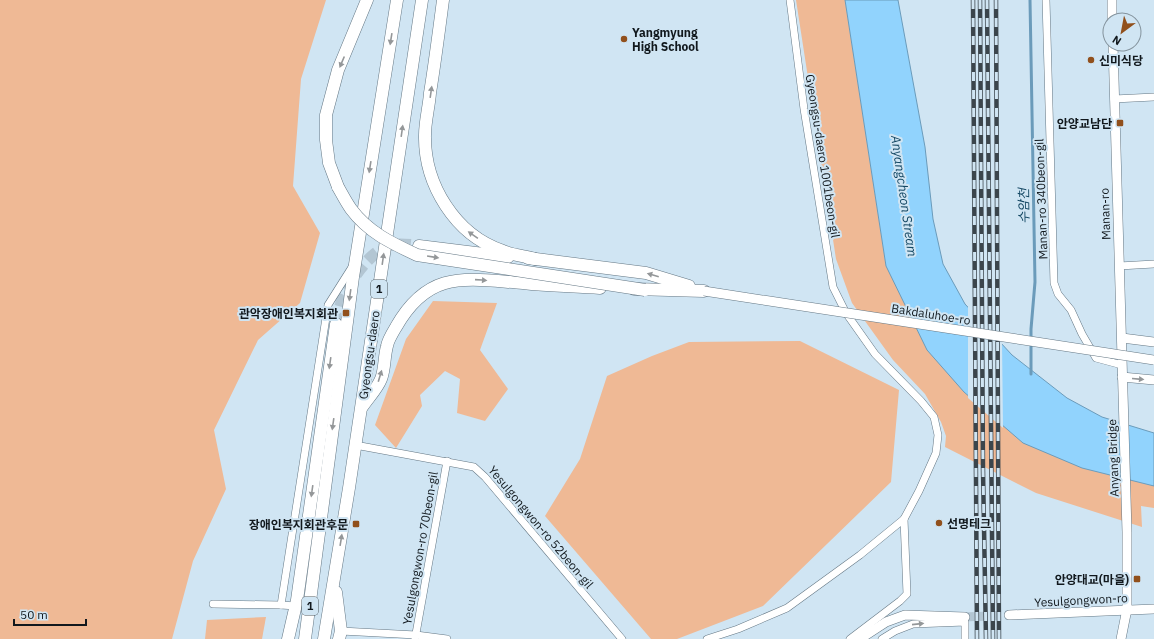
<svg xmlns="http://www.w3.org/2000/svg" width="1154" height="639" font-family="'IBM Plex Sans','Noto Sans KR',sans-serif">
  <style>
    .green { fill: #efb995 }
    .water { fill: #91d3fd; stroke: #6b9bba }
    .pier { fill: #d0e5f3 }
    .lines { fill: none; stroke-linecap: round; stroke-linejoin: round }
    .stream { stroke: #6b9bba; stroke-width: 3 }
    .tertiary-tunnel { stroke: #b3c6d3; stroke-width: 9; stroke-dasharray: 9 4.5; stroke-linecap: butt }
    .primary-tunnel { stroke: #b3c6d3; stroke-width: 12; stroke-dasharray: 12 6; stroke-linecap: butt }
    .minor-casing { stroke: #647784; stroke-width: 8 }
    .tertiary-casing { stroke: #647784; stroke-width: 10 }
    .primary-casing { stroke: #647784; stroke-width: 13 }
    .minor { stroke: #fff; stroke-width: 7 }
    .tertiary { stroke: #fff; stroke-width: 9 }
    .primary { stroke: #fff; stroke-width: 12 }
    .rail-casing { stroke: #3b454c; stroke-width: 4.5 }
    .rail { stroke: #d0e5f3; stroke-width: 3; stroke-dasharray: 9; stroke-linecap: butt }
    .tertiary-bridge-casing { stroke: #647784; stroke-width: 10; stroke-linecap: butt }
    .primary-bridge-casing { stroke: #647784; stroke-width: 13; stroke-linecap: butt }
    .tertiary-bridge { stroke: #fff; stroke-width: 9 }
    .primary-bridge { stroke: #fff; stroke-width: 12 }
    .oneway { fill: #949799 }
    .poi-dot { fill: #91501c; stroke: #d0e5f3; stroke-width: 1.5 }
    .labels { text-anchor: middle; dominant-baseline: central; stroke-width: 4; stroke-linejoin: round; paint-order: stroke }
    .shield { fill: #d0e5f3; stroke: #4a565d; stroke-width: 1 }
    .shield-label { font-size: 11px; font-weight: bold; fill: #11181d }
    .poi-label { font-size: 12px; font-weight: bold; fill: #11181d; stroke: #d0e5f3; text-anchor: end }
    .street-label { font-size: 12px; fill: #11181d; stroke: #d0e5f3 }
    .water-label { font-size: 13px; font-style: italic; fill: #134763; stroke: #d0e5f3 }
  </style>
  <rect width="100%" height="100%" fill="#d0e5f3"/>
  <g class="green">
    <polygon points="0,0 326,0 301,79 293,186 320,233 300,303 258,340 214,430 226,489 193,561 172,639 0,639"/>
    <polygon points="796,0 845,0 886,266 1082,468 1154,486 1154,508 1141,506 1142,527 1036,493 945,447 946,436 941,422 925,394 893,360 852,303 836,259"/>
    <polygon points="433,301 497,303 480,350 508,389 485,421 457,413 460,379 445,371 420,395 422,406 396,448 375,425 406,339"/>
    <polygon points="800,341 899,390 891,482 763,606 677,639 651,639 545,516 580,459 607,376 652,356 689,342"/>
    <polygon points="266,617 262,639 205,639 207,620"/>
  </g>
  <polygon class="water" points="845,0 898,0 925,147 933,219 943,264 965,304 1012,355 1067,398 1102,417 1154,433 1154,486 1082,468 1023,443 964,392 927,350 886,266"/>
  <polygon class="pier" points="968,303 1002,341 1003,428 968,398"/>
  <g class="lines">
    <polyline class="stream" points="1030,0 1035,282 1031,329 1031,374"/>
    <polyline class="tertiary-tunnel" points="965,617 1009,615"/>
    <path class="primary-tunnel" d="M 336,324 C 339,314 340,303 345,294 C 352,277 370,253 388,246 C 397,243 410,245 419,246"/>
    <g class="minor-casing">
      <g id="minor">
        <polyline points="790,0 804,109 833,287 846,313 875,354 921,401 934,417 938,435 936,453 919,491 904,519 907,594 900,601 850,639"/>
        <polyline points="1046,0 1054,283 1058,294 1071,310 1082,334 1096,358 1122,365"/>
        <polyline points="1114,99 1154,97"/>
        <polyline points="1119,266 1154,264"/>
        <polyline points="355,445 474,467 485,477 622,639"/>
        <polyline points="213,604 281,605 296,606"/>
        <polyline points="281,605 328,305 352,267"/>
        <polyline points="341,631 416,635 447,639"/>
        <polyline points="415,639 447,461"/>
        <polyline points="707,639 738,629 787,608 860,555 904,519"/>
        <polyline points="882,639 895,631 913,624 965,622 965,639"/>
      </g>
    </g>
    <g class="tertiary-casing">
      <g id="tertiary">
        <polyline points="1112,0 1112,20"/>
        <polyline points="1113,44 1127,532 1127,609 1121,639"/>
        <polyline points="1122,338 1154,342"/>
        <polyline points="1122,377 1154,380"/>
        <polyline points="1009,615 1154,609"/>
        <polyline points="860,639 886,622 905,615 965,617"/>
      </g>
    </g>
    <g class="primary-casing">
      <g id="primary">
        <path d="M 443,0 C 439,31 435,62 430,93 C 429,107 425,121 425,135 C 424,184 455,235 503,251 C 513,255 524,256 535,259"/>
        <polyline points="338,187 329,163 326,140 326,115 338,70 367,0"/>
        <polyline points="419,246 508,257"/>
        <polyline points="528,258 646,273 689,286"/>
        <polyline points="634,289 704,291"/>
        <path d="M 362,407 C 368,398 377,389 381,379 C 385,369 384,357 387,346 C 388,340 393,332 396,327 C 429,269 466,279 523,283 C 549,286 574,286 600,288"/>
        <polyline points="336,592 341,631 339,639"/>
        <polyline points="288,639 297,600 336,324"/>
        <polyline points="305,639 353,277 397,0"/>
        <polyline points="324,639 349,488 422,0"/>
      </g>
    </g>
    <use href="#minor" class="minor"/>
    <use href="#tertiary" class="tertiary"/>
    <use href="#primary" class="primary"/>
    <g class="rail-casing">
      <g id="rail">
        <polyline points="973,0 977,639"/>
        <polyline points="980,0 983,470 986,639"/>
        <polyline points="987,0 993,639"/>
        <polyline points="996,0 999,639"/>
      </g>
    </g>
    <use href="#rail" class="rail"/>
    <g class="tertiary-bridge-casing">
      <polyline id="tertiary-bridge" points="704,291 1154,360"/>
    </g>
    <g class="primary-bridge-casing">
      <path id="primary-bridge" d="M 338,187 C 342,194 346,202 351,209 C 368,232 391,243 417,255 L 645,290"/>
    </g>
    <use href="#tertiary-bridge" class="tertiary-bridge"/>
    <use href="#primary-bridge" class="primary-bridge"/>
  </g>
  <defs><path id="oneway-solid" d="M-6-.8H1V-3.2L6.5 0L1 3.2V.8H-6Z"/></defs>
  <g class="oneway">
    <use href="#oneway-solid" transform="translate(391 39) rotate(99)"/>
    <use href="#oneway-solid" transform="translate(342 62) rotate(113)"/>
    <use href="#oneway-solid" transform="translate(431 92) rotate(-82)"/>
    <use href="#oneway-solid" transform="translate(402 131) rotate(-82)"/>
    <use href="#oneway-solid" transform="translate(370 167) rotate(99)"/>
    <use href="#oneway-solid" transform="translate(473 235) rotate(-145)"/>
    <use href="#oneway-solid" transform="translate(433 257) rotate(9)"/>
    <use href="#oneway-solid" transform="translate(383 259) rotate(-82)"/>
    <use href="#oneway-solid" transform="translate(653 275) rotate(-164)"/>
    <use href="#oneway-solid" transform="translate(481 280) rotate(4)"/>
    <use href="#oneway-solid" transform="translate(350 295) rotate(98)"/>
    <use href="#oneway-solid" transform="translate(330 363) rotate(98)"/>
    <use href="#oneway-solid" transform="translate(380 376) rotate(-73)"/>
    <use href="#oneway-solid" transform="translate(1138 379) rotate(5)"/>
    <use href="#oneway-solid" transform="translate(333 424) rotate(98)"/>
    <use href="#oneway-solid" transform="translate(312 491) rotate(98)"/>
    <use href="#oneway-solid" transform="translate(341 540) rotate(-81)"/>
    <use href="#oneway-solid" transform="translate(918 624) rotate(-6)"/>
  </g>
  <g class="poi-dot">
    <circle cx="624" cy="39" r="4"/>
    <circle cx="1091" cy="60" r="4"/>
    <rect x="1116" y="119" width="8" height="8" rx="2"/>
    <rect x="342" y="309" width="8" height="8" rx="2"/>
    <circle cx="939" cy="523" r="4"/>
    <rect x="352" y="520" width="8" height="8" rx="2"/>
    <rect x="1133" y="575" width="8" height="8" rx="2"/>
  </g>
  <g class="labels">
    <g class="shield">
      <rect x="371" y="280" width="16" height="18" rx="3"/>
      <rect x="302" y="597" width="16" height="18" rx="3"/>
    </g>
    <g class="shield-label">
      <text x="379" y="289">1</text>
      <text x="310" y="606">1</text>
    </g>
    <g class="poi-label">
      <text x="632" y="32" text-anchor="start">Yangmyung<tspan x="632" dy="14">High School</tspan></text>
      <text x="1099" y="60" text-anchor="start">신미식당</text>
      <text x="1112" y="123">안양교남단</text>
      <text x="338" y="313">관악장애인복지회관</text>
      <text x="947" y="523" text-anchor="start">선명테크</text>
      <text x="348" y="524">장애인복지회관후문</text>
      <text x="1129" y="579">안양대교(마을)</text>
    </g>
    <g class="street-label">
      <text transform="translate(823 156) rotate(81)">Gyeongsu-daero 1001beon-gil</text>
      <text transform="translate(1041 199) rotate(-92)">Manan-ro 340beon-gil</text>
      <text transform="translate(1105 214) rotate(-92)">Manan-ro</text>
      <text transform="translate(931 314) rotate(9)">Bakdaluhoe-ro</text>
      <text transform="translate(369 355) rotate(-82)">Gyeongsu-daero</text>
      <text transform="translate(1113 458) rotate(-92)">Anyang Bridge</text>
      <text transform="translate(541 527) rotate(50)">Yesulgongwon-ro 52beon-gil</text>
      <text transform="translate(420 548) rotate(-80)">Yesulgongwon-ro 70beon-gil</text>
      <text transform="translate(1081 600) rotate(-3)">Yesulgongwon-ro</text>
    </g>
    <g class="water-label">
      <text transform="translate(904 196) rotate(82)">Anyangcheon Stream</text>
      <text transform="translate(1024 206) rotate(-91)">수암천</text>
    </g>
  </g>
  <g transform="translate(1122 32) rotate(212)"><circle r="19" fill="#d0e5f3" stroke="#84939d"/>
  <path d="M0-3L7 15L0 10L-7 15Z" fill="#91501c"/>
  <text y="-6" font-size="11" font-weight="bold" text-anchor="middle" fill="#11181d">N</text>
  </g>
  <path d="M14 619v6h72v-6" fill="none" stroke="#11181d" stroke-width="2"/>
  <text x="20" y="619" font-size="12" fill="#11181d" stroke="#d0e5f3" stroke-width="3" paint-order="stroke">50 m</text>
</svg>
